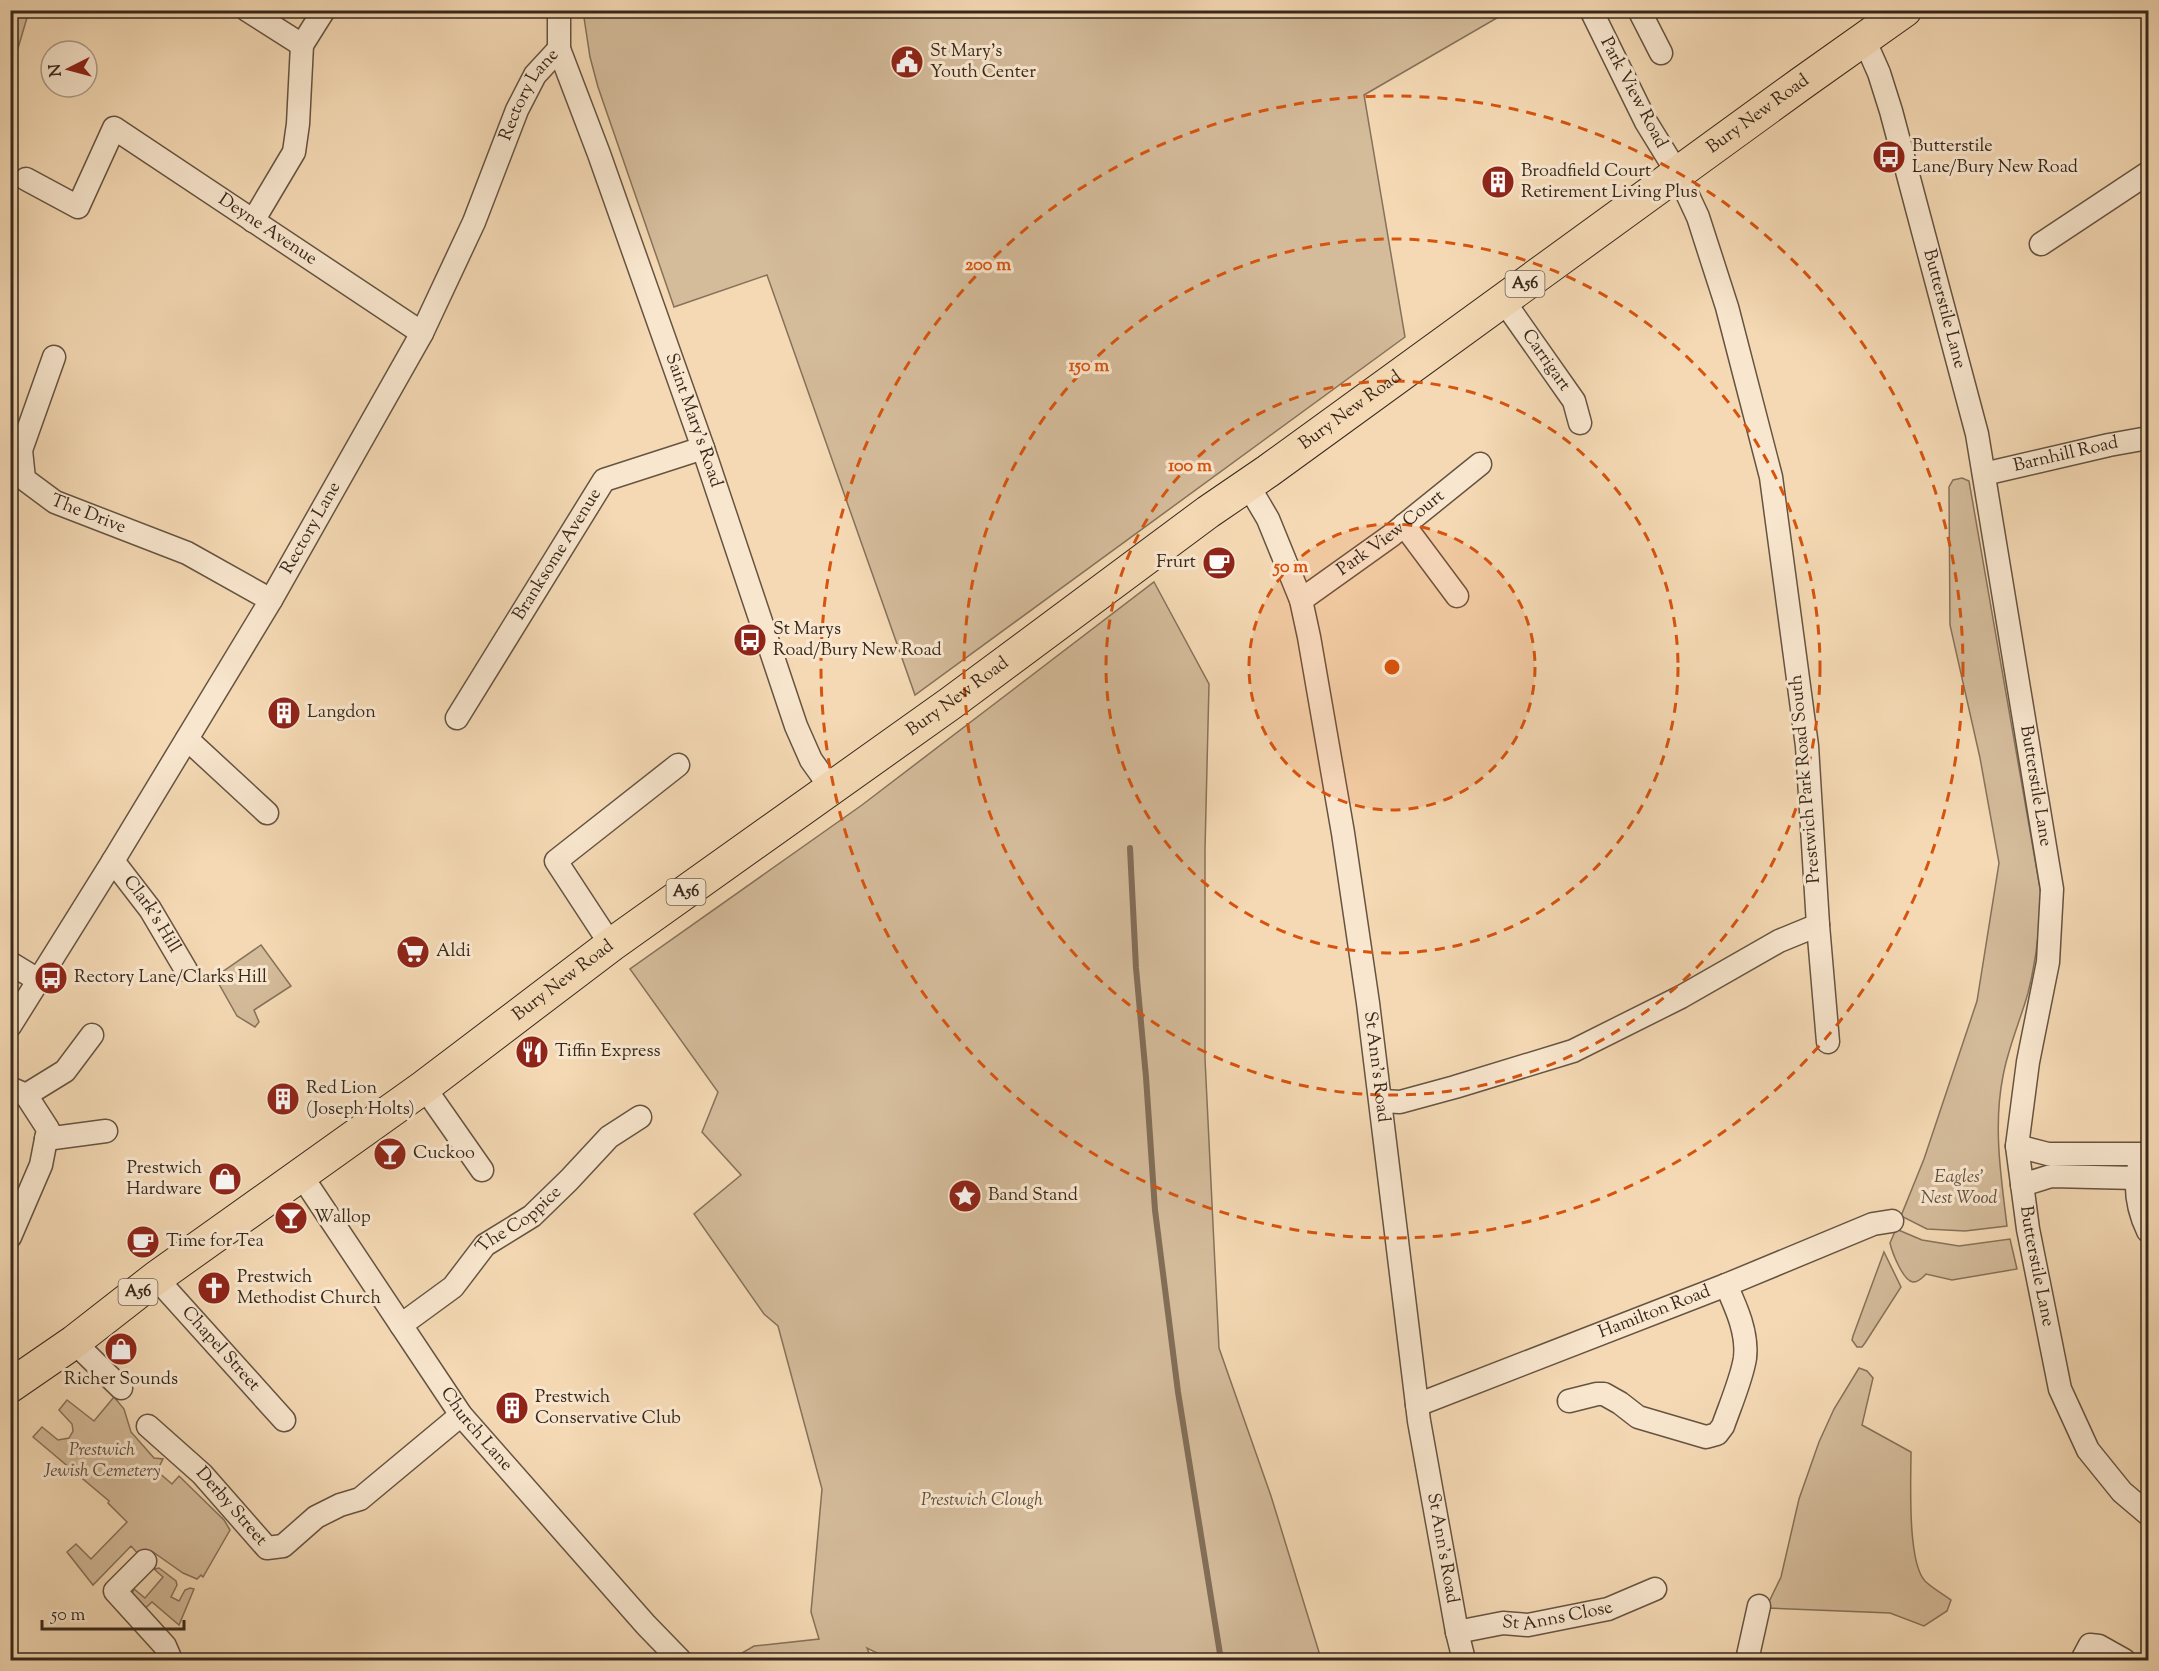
<svg xmlns="http://www.w3.org/2000/svg" width="2159" height="1671" font-family="'Sorts Mill Goudy',serif">
  <style>
    .green { fill: #d4bb9a; stroke: #86725a; stroke-width: 1.5 }
    .lines { fill: none; stroke-linecap: round; stroke-linejoin: round }
    .stream { stroke: #826e58; stroke-width: 6 }
    .minor-casing { stroke: #665441; stroke-width: 25 }
    .trunk-casing { stroke: #37281b; stroke-width: 35 }
    .minor { stroke: #f8e6ce; stroke-width: 22 }
    .trunk { stroke: #f4d9b4; stroke-width: 33 }
    .ring { fill: none; stroke: #d6540e; stroke-width: 3; stroke-dasharray: 10 8 }
    .labels { text-anchor: middle; dominant-baseline: central; stroke-width: 6; stroke-linejoin: round; paint-order: stroke }
    .shield { fill: #f8e6ce; stroke: #716151; stroke-width: 1.5 }
    .shield-label { font-size: 16px; font-weight: bold; fill: #37281b }
    .poi-label { font-size: 18px; fill: #37281b; stroke: #f8e6ce; text-anchor: start }
    .street-label { font-size: 18px; fill: #37281b; stroke: #f8e6ce }
    .park-label { font-size: 18px; font-style: italic; fill: #5e4d3b; stroke: #f8e6ce }
    .centre { fill: #d6540e; stroke: #f8e6ce; stroke-width: 3 }
    .ring-label { font-size: 18px; text-anchor: middle; font-weight: bold; fill: #d6540e; stroke: #f8e6ce; stroke-width: 6; stroke-linejoin: round; paint-order: stroke }
  </style>
  <rect width="100%" height="100%" fill="#f4d9b4"/>
  <filter id="stains"><feTurbulence type="fractalNoise" baseFrequency=".00333" numOctaves="4"/><feColorMatrix values="0 0 0 0 .2 0 0 0 0 .09 0 0 0 0 .02 0 0 0 .5 -.17"/></filter>
  <radialGradient id="worn" r=".72"><stop offset=".6" stop-color="#630" stop-opacity="0"/><stop offset="1" stop-color="#630" stop-opacity=".3"/></radialGradient>
  <g class="green">
    <polygon points="11,10 29,11 11,72 10,11"/>
    <polygon points="583,11 583,10 1509,11 1364,95 1405,337 915,695 767,275 674,307 598,87 590,57"/>
    <path d="M 1962,478 L 1969,481 L 2041,894 C 2040,928 2036,961 2028,993 C 2020,1021 2008,1048 2003,1076 C 1993,1126 2001,1177 2007,1226 L 1965,1231 L 1927,1229 L 1901,1216 L 1924,1159 L 1977,1001 L 1999,863 L 1980,758 L 1950,625 L 1949,487 L 1953,480 Z"/>
    <polygon points="1154,582 1209,684 1205,849 1205,1059 1219,1348 1271,1496 1319,1652 1319,1660 891,1660 867,1648 872,1660 730,1660 754,1646 819,1639 811,1612 822,1489 778,1326 764,1314 694,1214 741,1175 702,1132 718,1092 630,969 862,805"/>
    <polygon points="261,945 291,986 254,1010 259,1022 255,1027 237,1016 215,977"/>
    <path d="M 1896,1229 L 1922,1240 L 1959,1246 L 2010,1239 L 2017,1269 L 1952,1280 L 1926,1274 C 1923,1277 1919,1282 1913,1282 C 1903,1281 1892,1252 1890,1243 Z"/>
    <polygon points="1884,1252 1901,1287 1865,1343 1862,1347 1857,1347 1852,1340 1853,1336"/>
    <path d="M 1859,1368 L 1867,1371 L 1873,1378 L 1862,1425 L 1911,1452 C 1911,1479 1907,1562 1925,1581 C 1932,1588 1943,1594 1951,1600 L 1947,1611 L 1924,1626 L 1890,1613 L 1766,1608 L 1781,1577 L 1799,1499 L 1819,1442 L 1834,1409 Z"/>
    <polygon points="114,1397 124,1409 131,1432 154,1458 163,1459 157,1471 172,1484 179,1476 224,1520 230,1530 203,1577 201,1575 197,1579 183,1573 153,1552 140,1556 131,1546 93,1585 67,1552 76,1544 91,1559 127,1522 108,1503 109,1501 33,1437 42,1427 58,1440 69,1438 73,1431 72,1424 59,1410 67,1400 94,1421"/>
    <polygon points="159,1568 176,1581 177,1585 171,1597 179,1601 185,1590 190,1588 194,1589 179,1625 152,1602 140,1613 130,1598 134,1589 145,1598 163,1577 154,1569"/>
  </g>
  <g class="lines">
    <polyline class="stream" points="1130,848 1136,968 1146,1077 1155,1210 1178,1392 1221,1660"/>
    <g class="minor-casing">
      <g id="minor">
        <polyline points="247,10 302,45"/>
        <path id="s1" d="M 559,10 L 559,49 L 599,154 L 703,448 L 796,726 L 811,760 L 831,788"/>
        <polyline points="1639,10 1661,53"/>
        <path id="s2" d="M 1864,39 L 1879,73 L 1891,111 L 1977,434 L 2052,889 L 2048,962 L 2028,1062 L 2017,1146 L 2028,1229 L 2060,1389 L 2088,1450 L 2122,1492 L 2148,1514"/>
        <path id="s3" d="M 26,179 L 78,207 L 114,128 L 422,333"/>
        <polyline points="253,221 294,152 298,124 302,45 324,10"/>
        <polyline points="2041,244 2148,173"/>
        <path id="s4" d="M 1503,300 L 1574,401 L 1580,423"/>
        <path id="s5" d="M 54,357 L 21,450 L 24,479 L 55,502 L 187,553 L 271,600"/>
        <path id="s6" d="M 1984,474 L 2109,445 L 2148,438"/>
        <path id="s7" d="M 1248,485 L 1268,519 L 1301,600 L 1309,637 L 1343,833 L 1368,1003 L 1419,1421 L 1457,1632 L 1464,1660"/>
        <polyline points="1404,525 1457,596"/>
        <path id="s8" d="M 1301,600 L 1392,535 L 1480,464"/>
        <path id="s9" d="M 457,718 L 604,480 L 703,448"/>
        <polyline points="187,739 267,813"/>
        <path id="s10" d="M 113,861 L 150,909 L 186,970"/>
        <polyline points="1818,925 1828,1042"/>
        <polyline points="611,945 556,861 678,765"/>
        <polyline points="10,963 38,980"/>
        <path id="s11" d="M 10,1026 L 113,861 L 271,600 L 422,333 L 474,222 L 517,110 L 535,75 L 559,49"/>
        <polyline points="424,1087 482,1170"/>
        <polyline points="10,1088 26,1095 48,1129 41,1165 10,1237"/>
        <polyline points="26,1095 65,1071 92,1035"/>
        <polyline points="1381,1101 1400,1102 1455,1087 1573,1051 1681,997 1779,941 1818,925 1807,746 1771,477 1727,307 1698,217 1678,174 1646,122 1591,10"/>
        <polyline points="46,1139 106,1131"/>
        <polyline points="2017,1146 2048,1154 2141,1154"/>
        <path d="M 2139,1165 C 2134,1188 2138,1210 2148,1231"/>
        <path id="s12" d="M 301,1175 L 461,1415 L 646,1625 L 680,1660"/>
        <polyline points="2022,1185 2051,1176 2136,1178"/>
        <path id="s13" d="M 156,1278 L 284,1420"/>
        <path id="s14" d="M 401,1325 L 453,1287 L 485,1245 L 532,1216 L 569,1180 L 609,1137 L 640,1117"/>
        <polyline points="74,1342 121,1388"/>
        <path d="M 1569,1401 L 1597,1394 L 1604,1394 L 1620,1403 L 1638,1417 L 1706,1437 L 1717,1434 L 1723,1426 C 1730,1406 1742,1378 1745,1358 C 1748,1333 1736,1307 1726,1285"/>
        <path id="s15" d="M 1417,1405 L 1726,1285 L 1873,1224 L 1892,1221"/>
        <path id="s16" d="M 148,1426 L 202,1474 L 267,1548 L 283,1546 L 316,1517 L 340,1505 L 360,1499 L 461,1415"/>
        <polyline points="145,1561 115,1591 165,1646 171,1660"/>
        <path id="s17" d="M 1457,1632 L 1503,1623 L 1528,1625 L 1608,1609 L 1655,1589"/>
        <polyline points="1747,1660 1759,1606"/>
        <polyline points="2082,1660 2090,1645 2099,1646 2124,1660"/>
      </g>
    </g>
    <g class="trunk-casing">
      <g id="trunk">
        <path id="s18" d="M 10,1386 L 74,1342 L 156,1278 L 424,1087 L 611,945 L 951,703 L 1208,512 L 1268,471 L 1802,83 L 1905,10"/>
      </g>
    </g>
    <use href="#minor" class="minor"/>
    <use href="#trunk" class="trunk"/>
  </g>
  <circle cx="1392" cy="667" r="143" fill="#d6540e" fill-opacity=".12"/>
  <g class="ring">
    <circle cx="1392" cy="667" r="143"/>
    <circle cx="1392" cy="667" r="286"/>
    <circle cx="1392" cy="667" r="428"/>
    <circle cx="1392" cy="667" r="571"/>
  </g>
  <defs>
    <g id="civic-disc" transform="scale(1.725)"><circle r="9.5" fill="#8f2418" stroke="#f8e6ce"/><path d="M-.6-6.5H3V-4.5H.6V-3L4-1V1h2V6H-6V1h2V-1L-.6-3ZM-1.2 2.5V6h2.4V2.5Z" fill="#fff"/></g>
    <g id="bus-disc" transform="scale(1.725)"><circle r="9.5" fill="#8f2418" stroke="#f8e6ce"/><path d="M-5-6H5V4H4V6H2V4H-2V6H-4V4H-5ZM-3.5-4V0h7V-4ZM-3.5 1.2v1.5H-2V1.2ZM2 1.2v1.5H3.5V1.2Z" fill="#fff"/></g>
    <g id="building-disc" transform="scale(1.725)"><circle r="9.5" fill="#8f2418" stroke="#f8e6ce"/><path d="M-4-6H4V6H1V3H-1V6H-4ZM-2.5-4.3h1.7v1.8h-1.7ZM.8-4.3h1.7v1.8H.8ZM-2.5-1h1.7V.8h-1.7ZM.8-1h1.7V.8H.8Z" fill="#fff"/></g>
    <g id="cafe-disc" transform="scale(1.725)"><circle r="9.5" fill="#8f2418" stroke="#f8e6ce"/><path d="M-5.5-4.5H6V0H3Q3 3.5 0 3.5H-2.5Q-5.5 3.5-5.5 0ZM3-3.2v2h1.7v-2ZM-6 4.5H4V6H-6Z" fill="#fff"/></g>
    <g id="supermarket-disc" transform="scale(1.725)"><circle r="9.5" fill="#8f2418" stroke="#f8e6ce"/><path d="M-6-5.5h2.5l.6 2H6L4.5 2H-2.5L-4.4-4H-6ZM-1.5 3.2a1.3 1.3 0 1 0 .1 0ZM3 3.2a1.3 1.3 0 1 0 .1 0Z" fill="#fff"/></g>
    <g id="restaurant-disc" transform="scale(1.725)"><circle r="9.5" fill="#8f2418" stroke="#f8e6ce"/><path d="M-5-6h1v4h1v-4h1v4h1v-4h1v5L-1.5 .5V6h-2V.5L-5-1ZM5-6V6H3V1.5H1.5Q1.5-4 5-6Z" fill="#fff"/></g>
    <g id="bar-disc" transform="scale(1.725)"><circle r="9.5" fill="#8f2418" stroke="#f8e6ce"/><path d="M-6-5H6L.8 .8V4.5H3.5V6h-7V4.5H-.8V.8Z" fill="#fff"/></g>
    <g id="shop-disc" transform="scale(1.725)"><circle r="9.5" fill="#8f2418" stroke="#f8e6ce"/><path d="M-5-2.5h2.3a2.7 3.5 0 0 1 5.4 0H5L5.5 6h-11ZM-1.5-2.5h3a1.5 2.3 0 0 0-3 0Z" fill="#fff"/></g>
    <g id="sight-disc" transform="scale(1.725)"><circle r="9.5" fill="#8f2418" stroke="#f8e6ce"/><path d="M0-6L1.8-2.2L6-1.7L2.9 1.2L3.7 5.4L0 3.3L-3.7 5.4L-2.9 1.2L-6-1.7L-1.8-2.2Z" fill="#fff"/></g>
    <g id="church-disc" transform="scale(1.725)"><circle r="9.5" fill="#8f2418" stroke="#f8e6ce"/><path d="M-1.2-6h2.4v3.5h3.3v2.4h-3.3V6h-2.4V-.1h-3.3v-2.4h3.3Z" fill="#fff"/></g>
  </defs>
  <g fill-rule="evenodd">
    <use href="#civic-disc" x="907" y="62"/>
    <use href="#bus-disc" x="1889" y="157"/>
    <use href="#building-disc" x="1498" y="182"/>
    <use href="#cafe-disc" x="1219" y="563"/>
    <use href="#bus-disc" x="750" y="640"/>
    <use href="#building-disc" x="284" y="713"/>
    <use href="#supermarket-disc" x="413" y="952"/>
    <use href="#bus-disc" x="51" y="978"/>
    <use href="#restaurant-disc" x="532" y="1052"/>
    <use href="#building-disc" x="283" y="1099"/>
    <use href="#bar-disc" x="390" y="1154"/>
    <use href="#shop-disc" x="225" y="1179"/>
    <use href="#sight-disc" x="965" y="1196"/>
    <use href="#bar-disc" x="291" y="1218"/>
    <use href="#cafe-disc" x="143" y="1242"/>
    <use href="#church-disc" x="214" y="1288"/>
    <use href="#shop-disc" x="121" y="1349"/>
    <use href="#building-disc" x="512" y="1408"/>
  </g>
  <g class="labels">
    <g class="shield">
      <rect x="1505.5" y="271" width="39" height="26" rx="4.5"/>
      <rect x="666.5" y="879" width="39" height="26" rx="4.5"/>
      <rect x="118.5" y="1279" width="39" height="26" rx="4.5"/>
    </g>
    <g class="shield-label">
      <text x="1525" y="284">A56</text>
      <text x="686" y="892">A56</text>
      <text x="138" y="1292">A56</text>
    </g>
    <g class="poi-label">
      <text x="930" y="52">St Mary's<tspan x="930" dy="21">Youth Center</tspan></text>
      <text x="1912" y="147">Butterstile<tspan x="1912" dy="21">Lane/Bury New Road</tspan></text>
      <text x="1521" y="172">Broadfield Court<tspan x="1521" dy="21">Retirement Living Plus</tspan></text>
      <text x="1196" y="563" text-anchor="end">Frurt</text>
      <text x="773" y="630">St Marys<tspan x="773" dy="21">Road/Bury New Road</tspan></text>
      <text x="307" y="713">Langdon</text>
      <text x="436" y="952">Aldi</text>
      <text x="74" y="978">Rectory Lane/Clarks Hill</text>
      <text x="555" y="1052">Tiffin Express</text>
      <text x="306" y="1089">Red Lion<tspan x="306" dy="21">(Joseph Holts)</tspan></text>
      <text x="413" y="1154">Cuckoo</text>
      <text x="202" y="1169" text-anchor="end">Prestwich<tspan x="202" dy="21">Hardware</tspan></text>
      <text x="988" y="1196">Band Stand</text>
      <text x="314" y="1218">Wallop</text>
      <text x="166" y="1242">Time for Tea</text>
      <text x="237" y="1278">Prestwich<tspan x="237" dy="21">Methodist Church</tspan></text>
      <text x="121" y="1380" text-anchor="middle">Richer Sounds</text>
      <text x="535" y="1398">Prestwich<tspan x="535" dy="21">Conservative Club</tspan></text>
    </g>
    <g class="street-label">
      <text transform="translate(1633 93) rotate(62)">Park View Road</text>
      <text stroke="none"><textPath href="#s11" startOffset="1068">Rectory Lane</textPath></text>
      <text stroke="none"><textPath href="#s18" startOffset="2162">Bury New Road</textPath></text>
      <text stroke="none"><textPath href="#s3" startOffset="330">Deyne Avenue</textPath></text>
      <text stroke="none"><textPath href="#s2" startOffset="282">Butterstile Lane</textPath></text>
      <text stroke="none"><textPath href="#s4" startOffset="74">Carrigart</textPath></text>
      <text stroke="none"><textPath href="#s18" startOffset="1658">Bury New Road</textPath></text>
      <text stroke="none"><textPath href="#s1" startOffset="434">Saint Mary's Road</textPath></text>
      <text stroke="none"><textPath href="#s6" startOffset="84">Barnhill Road</textPath></text>
      <text stroke="none"><textPath href="#s5" startOffset="202">The Drive</textPath></text>
      <text stroke="none"><textPath href="#s11" startOffset="582">Rectory Lane</textPath></text>
      <text stroke="none"><textPath href="#s8" startOffset="112">Park View Court</textPath></text>
      <text stroke="none"><textPath href="#s9" startOffset="192">Branksome Avenue</textPath></text>
      <text stroke="none"><textPath href="#s18" startOffset="1172">Bury New Road</textPath></text>
      <text transform="translate(1806 779) rotate(-95)">Prestwich Park Road South</text>
      <text stroke="none"><textPath href="#s2" startOffset="768">Butterstile Lane</textPath></text>
      <text stroke="none"><textPath href="#s10" startOffset="66">Clark's Hill</textPath></text>
      <text stroke="none"><textPath href="#s18" startOffset="686">Bury New Road</textPath></text>
      <text stroke="none"><textPath href="#s7" startOffset="600">St Ann's Road</textPath></text>
      <text stroke="none"><textPath href="#s14" startOffset="160">The Coppice</textPath></text>
      <text stroke="none"><textPath href="#s2" startOffset="1254">Butterstile Lane</textPath></text>
      <text stroke="none"><textPath href="#s15" startOffset="255">Hamilton Road</textPath></text>
      <text stroke="none"><textPath href="#s13" startOffset="96">Chapel Street</textPath></text>
      <text stroke="none"><textPath href="#s12" startOffset="309">Church Lane</textPath></text>
      <text stroke="none"><textPath href="#s16" startOffset="116">Derby Street</textPath></text>
      <text stroke="none"><textPath href="#s7" startOffset="1086">St Ann's Road</textPath></text>
      <text stroke="none"><textPath href="#s17" startOffset="102">St Anns Close</textPath></text>
    </g>
    <g class="park-label">
      <text x="1959" y="1178">Eagles'<tspan x="1959" dy="21">Nest Wood</tspan></text>
      <text x="102" y="1451">Prestwich<tspan x="102" dy="21">Jewish Cemetery</tspan></text>
      <text x="982" y="1501">Prestwich Clough</text>
    </g>
  </g>
  <circle cx="1392" cy="667" r="9" class="centre"/>
  <g class="ring-label">
    <text x="988" y="270">200 m</text>
    <text x="1089" y="371">150 m</text>
    <text x="1190" y="471">100 m</text>
    <text x="1291" y="572">50 m</text>
  </g>
  <rect width="2159" height="1671" fill="none" stroke="#f4d9b4" stroke-width="36"/>
  <rect x="12" y="12" width="2135" height="1647" fill="none" stroke="#37281b" stroke-width="3"/>
  <rect x="18" y="18" width="2123" height="1635" fill="none" stroke="#37281b" stroke-width="1.5"/>
  <g transform="translate(69 69) rotate(264)"><circle r="28" fill="#f8e6ce" stroke="#ab9a86" stroke-width="1.5"/>
  <path d="M0-4.5L10 22L0 15L-10 22Z" fill="#8f2418"/>
  <text y="-9" font-size="16" font-weight="bold" text-anchor="middle" fill="#37281b">N</text>
  </g>
  <path d="M42 1620v9h142v-9" fill="none" stroke="#37281b" stroke-width="3"/>
  <text x="51" y="1620" font-size="18" fill="#37281b" stroke="#f8e6ce" stroke-width="4.5" paint-order="stroke">50 m</text>
  <rect width="100%" height="100%" filter="url(#stains)"/>
  <rect width="100%" height="100%" fill="url(#worn)"/>
</svg>
